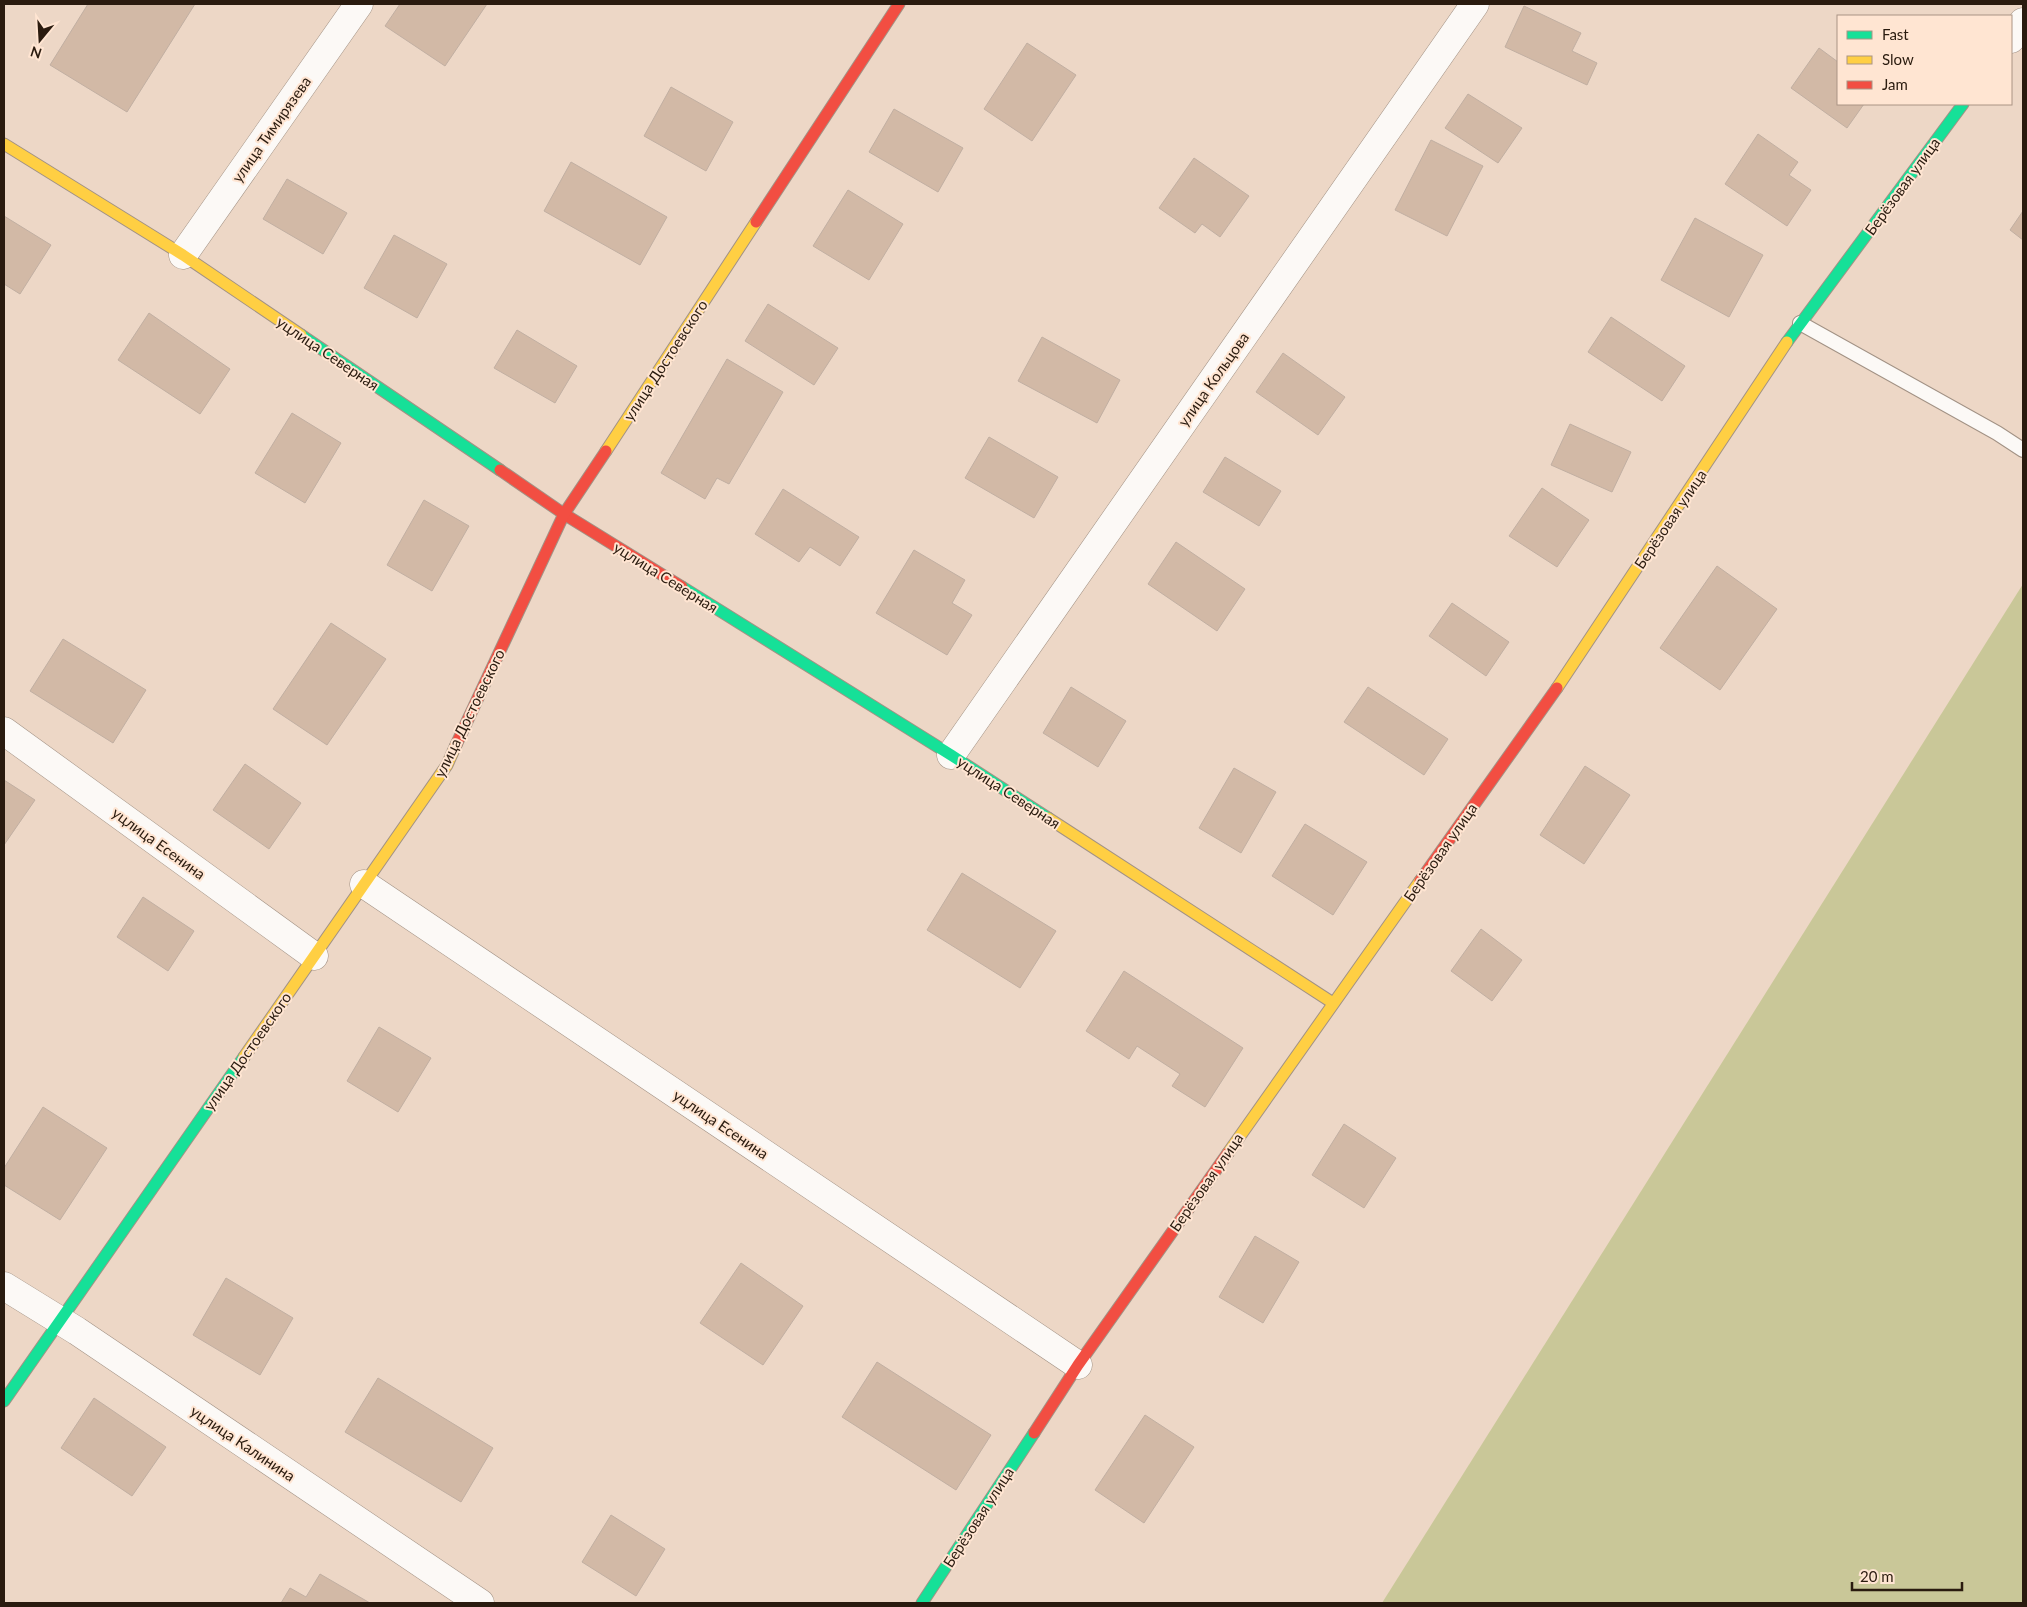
<svg xmlns="http://www.w3.org/2000/svg" width="2027" height="1607" font-family="Lato,sans-serif">
  <style>
    .green { fill: #c9c798 }
    .building { fill: #d2b9a6; stroke: #c1afa2 }
    .lines { fill: none; stroke-linecap: round; stroke-linejoin: round }
    .lane-casing { stroke: #a29285; stroke-width: 16 }
    .street-casing { stroke: #a29285; stroke-width: 29 }
    .fast-casing { stroke: #a29285; stroke-width: 13 }
    .slow-casing { stroke: #a29285; stroke-width: 13 }
    .jam-casing { stroke: #a29285; stroke-width: 13 }
    .lane { stroke: #fcf9f6; stroke-width: 14 }
    .street { stroke: #fcf9f6; stroke-width: 28 }
    .fast { stroke: #16e098; stroke-width: 11 }
    .slow { stroke: #ffcf43; stroke-width: 11 }
    .jam { stroke: #f24e42; stroke-width: 11 }
    .labels { text-anchor: middle; dominant-baseline: central; stroke-width: 4; stroke-linejoin: round; paint-order: stroke }
    .street-label { font-size: 15px; fill: #2a1b0f; stroke: #ffe5d2 }
  </style>
  <rect width="100%" height="100%" fill="#edd7c6"/>
  <polygon class="green" points="2023,584 2023,1603 1382,1603"/>
  <g class="building">
    <polygon points="88,4 195,4 127,112 50,65"/>
    <polygon points="400,4 487,4 445,66 385,26"/>
    <polygon points="1524,6 1581,33 1572,51 1597,63 1587,85 1505,47"/>
    <polygon points="1027,43 1076,75 1032,141 984,109"/>
    <polygon points="1819,48 1838,62 1838,104 1864,104 1847,128 1791,88"/>
    <polygon points="671,87 733,122 706,171 644,136"/>
    <polygon points="1468,94 1522,128 1498,163 1445,128"/>
    <polygon points="894,109 963,148 938,192 869,152"/>
    <polygon points="1758,134 1798,162 1789,175 1811,190 1787,226 1725,184"/>
    <polygon points="1431,140 1483,166 1447,236 1395,210"/>
    <polygon points="1194,158 1249,196 1220,237 1202,224 1195,233 1159,208"/>
    <polygon points="571,162 667,217 640,265 544,211"/>
    <polygon points="287,179 347,213 323,254 263,219"/>
    <polygon points="848,190 903,224 869,280 813,246"/>
    <polygon points="2023,211 2023,240 2010,230"/>
    <polygon points="4,216 51,245 20,294 4,284"/>
    <polygon points="1695,218 1763,255 1729,317 1661,280"/>
    <polygon points="394,235 447,264 417,318 364,288"/>
    <polygon points="768,304 838,348 814,385 745,341"/>
    <polygon points="149,313 230,369 200,414 118,360"/>
    <polygon points="1611,317 1685,366 1662,401 1588,352"/>
    <polygon points="517,330 577,366 555,403 494,368"/>
    <polygon points="1042,337 1120,380 1097,423 1018,381"/>
    <polygon points="1283,353 1345,397 1318,435 1256,392"/>
    <polygon points="727,359 783,392 729,484 717,478 705,499 661,473"/>
    <polygon points="292,413 341,443 305,503 255,473"/>
    <polygon points="1570,424 1631,452 1612,492 1551,465"/>
    <polygon points="989,437 1058,477 1034,518 965,478"/>
    <polygon points="1225,457 1281,491 1259,526 1203,492"/>
    <polygon points="1542,488 1589,520 1557,567 1509,536"/>
    <polygon points="783,489 859,537 840,566 810,547 799,562 755,534"/>
    <polygon points="424,500 469,526 432,591 387,565"/>
    <polygon points="1176,542 1245,589 1217,631 1148,584"/>
    <polygon points="914,550 965,580 952,603 972,615 947,655 876,613"/>
    <polygon points="1717,566 1777,609 1720,690 1660,648"/>
    <polygon points="1452,603 1509,642 1486,676 1429,636"/>
    <polygon points="331,623 386,659 327,745 273,709"/>
    <polygon points="63,639 146,690 113,743 30,691"/>
    <polygon points="1071,687 1126,721 1098,767 1043,733"/>
    <polygon points="1368,687 1448,739 1424,775 1344,722"/>
    <polygon points="245,764 301,803 269,849 213,810"/>
    <polygon points="1585,766 1630,795 1584,864 1540,835"/>
    <polygon points="1234,768 1276,792 1241,853 1199,828"/>
    <polygon points="4,780 35,800 4,845"/>
    <polygon points="1305,824 1367,862 1333,915 1272,876"/>
    <polygon points="962,873 1056,931 1020,988 927,930"/>
    <polygon points="143,897 194,931 168,971 117,937"/>
    <polygon points="1481,929 1522,960 1492,1001 1451,971"/>
    <polygon points="1124,971 1243,1048 1205,1107 1172,1086 1180,1074 1137,1046 1129,1059 1086,1031"/>
    <polygon points="379,1027 431,1058 398,1112 347,1081"/>
    <polygon points="43,1107 107,1148 60,1220 4,1185 4,1168"/>
    <polygon points="1344,1124 1396,1158 1364,1208 1312,1175"/>
    <polygon points="1255,1236 1299,1262 1263,1323 1219,1297"/>
    <polygon points="741,1263 803,1306 763,1365 700,1323"/>
    <polygon points="226,1278 293,1318 260,1375 193,1335"/>
    <polygon points="877,1362 991,1435 956,1490 842,1417"/>
    <polygon points="378,1378 493,1448 461,1502 345,1432"/>
    <polygon points="94,1398 166,1447 132,1496 61,1448"/>
    <polygon points="1145,1415 1194,1447 1144,1523 1095,1490"/>
    <polygon points="611,1515 665,1549 636,1596 582,1562"/>
    <polygon points="320,1574 370,1603 281,1603 290,1588 306,1597"/>
  </g>
  <g class="lines">
    <g class="lane-casing">
      <polyline id="lane" points="1800,323 1997,433 2023,450"/>
    </g>
    <g class="street-casing">
      <g id="street">
        <polyline points="2011,39 2023,22"/>
        <polyline points="183,255 359,4"/>
        <polyline points="4,731 314,956"/>
        <polyline points="951,755 1475,4"/>
        <polyline points="364,884 1078,1365"/>
        <polyline points="4,1286 77,1331 480,1603"/>
      </g>
    </g>
    <g class="fast-casing">
      <g id="fast">
        <polyline points="301,335 500,470"/>
        <polyline points="1787,342 1963,104"/>
        <polyline points="682,587 951,755 1048,818"/>
        <polyline points="4,1401 244,1057"/>
        <polyline points="922,1603 1034,1433"/>
      </g>
    </g>
    <g class="slow-casing">
      <g id="slow">
        <polyline points="4,144 183,255 301,335"/>
        <polyline points="606,451 756,222"/>
        <polyline points="1557,688 1787,342"/>
        <polyline points="1048,818 1333,1003"/>
        <polyline points="244,1057 447,765 456,745"/>
        <polyline points="1228,1153 1420,881"/>
      </g>
    </g>
    <g class="jam-casing">
      <g id="jam">
        <polyline points="756,222 899,4"/>
        <polyline points="500,470 564,514 682,587"/>
        <polyline points="456,745 564,514 606,451"/>
        <polyline points="1420,881 1557,688"/>
        <polyline points="1034,1433 1078,1365 1228,1153"/>
      </g>
    </g>
    <use href="#lane" class="lane"/>
    <use href="#street" class="street"/>
    <use href="#fast" class="fast"/>
    <use href="#slow" class="slow"/>
    <use href="#jam" class="jam"/>
  </g>
  <g class="labels">
    <g class="street-label">
      <text transform="translate(271 129) rotate(-55)">улица Тимирязева</text>
      <text transform="translate(1902 186) rotate(-54)">Берёзовая улица</text>
      <text transform="translate(328 353) rotate(34)">уцлица Северная</text>
      <text transform="translate(665 360) rotate(-57)">улица Достоевского</text>
      <text transform="translate(1213 379) rotate(-55)">улица Кольцова</text>
      <text transform="translate(1670 519) rotate(-56)">Берёзовая улица</text>
      <text transform="translate(666 577) rotate(32)">уцлица Северная</text>
      <text transform="translate(469 713) rotate(-64)">улица Достоевского</text>
      <text transform="translate(1009 792) rotate(33)">уцлица Северная</text>
      <text transform="translate(159 843) rotate(36)">уцлица Есенина</text>
      <text transform="translate(1440 852) rotate(-55)">Берёзовая улица</text>
      <text transform="translate(247 1051) rotate(-55)">улица Достоевского</text>
      <text transform="translate(721 1124) rotate(34)">уцлица Есенина</text>
      <text transform="translate(1206 1182) rotate(-55)">Берёзовая улица</text>
      <text transform="translate(243 1443) rotate(34)">уцлица Калинина</text>
      <text transform="translate(978 1517) rotate(-57)">Берёзовая улица</text>
    </g>
  </g>
  <rect width="2027" height="1607" fill="none" stroke="#2a1b0f" stroke-width="10"/>
  <rect x="1837" y="15" width="175" height="90" fill="#ffe5d2" stroke="#aa9484"/>
  <rect x="1847" y="31" width="25" height="8" fill="#16e098" stroke="#aa9484"/>
  <text x="1882" y="40" font-size="15" fill="#2a1b0f">Fast</text>
  <rect x="1847" y="56" width="25" height="8" fill="#ffcf43" stroke="#aa9484"/>
  <text x="1882" y="65" font-size="15" fill="#2a1b0f">Slow</text>
  <rect x="1847" y="81" width="25" height="8" fill="#f24e42" stroke="#aa9484"/>
  <text x="1882" y="90" font-size="15" fill="#2a1b0f">Jam</text>
  <g transform="translate(40 40) rotate(198)" stroke="#ffe5d2" stroke-width="4" paint-order="stroke">
  <path d="M0-4L9 19L0 12L-9 19Z" fill="#2a1b0f"/>
  <text y="-8" font-size="14" font-weight="bold" text-anchor="middle" fill="#2a1b0f">N</text>
  </g>
  <path d="M1852 1582v8h110v-8" fill="none" stroke="#2a1b0f" stroke-width="2.5"/>
  <text x="1860" y="1582" font-size="15" fill="#2a1b0f" stroke="#ffe5d2" stroke-width="4" paint-order="stroke">20 m</text>
</svg>
